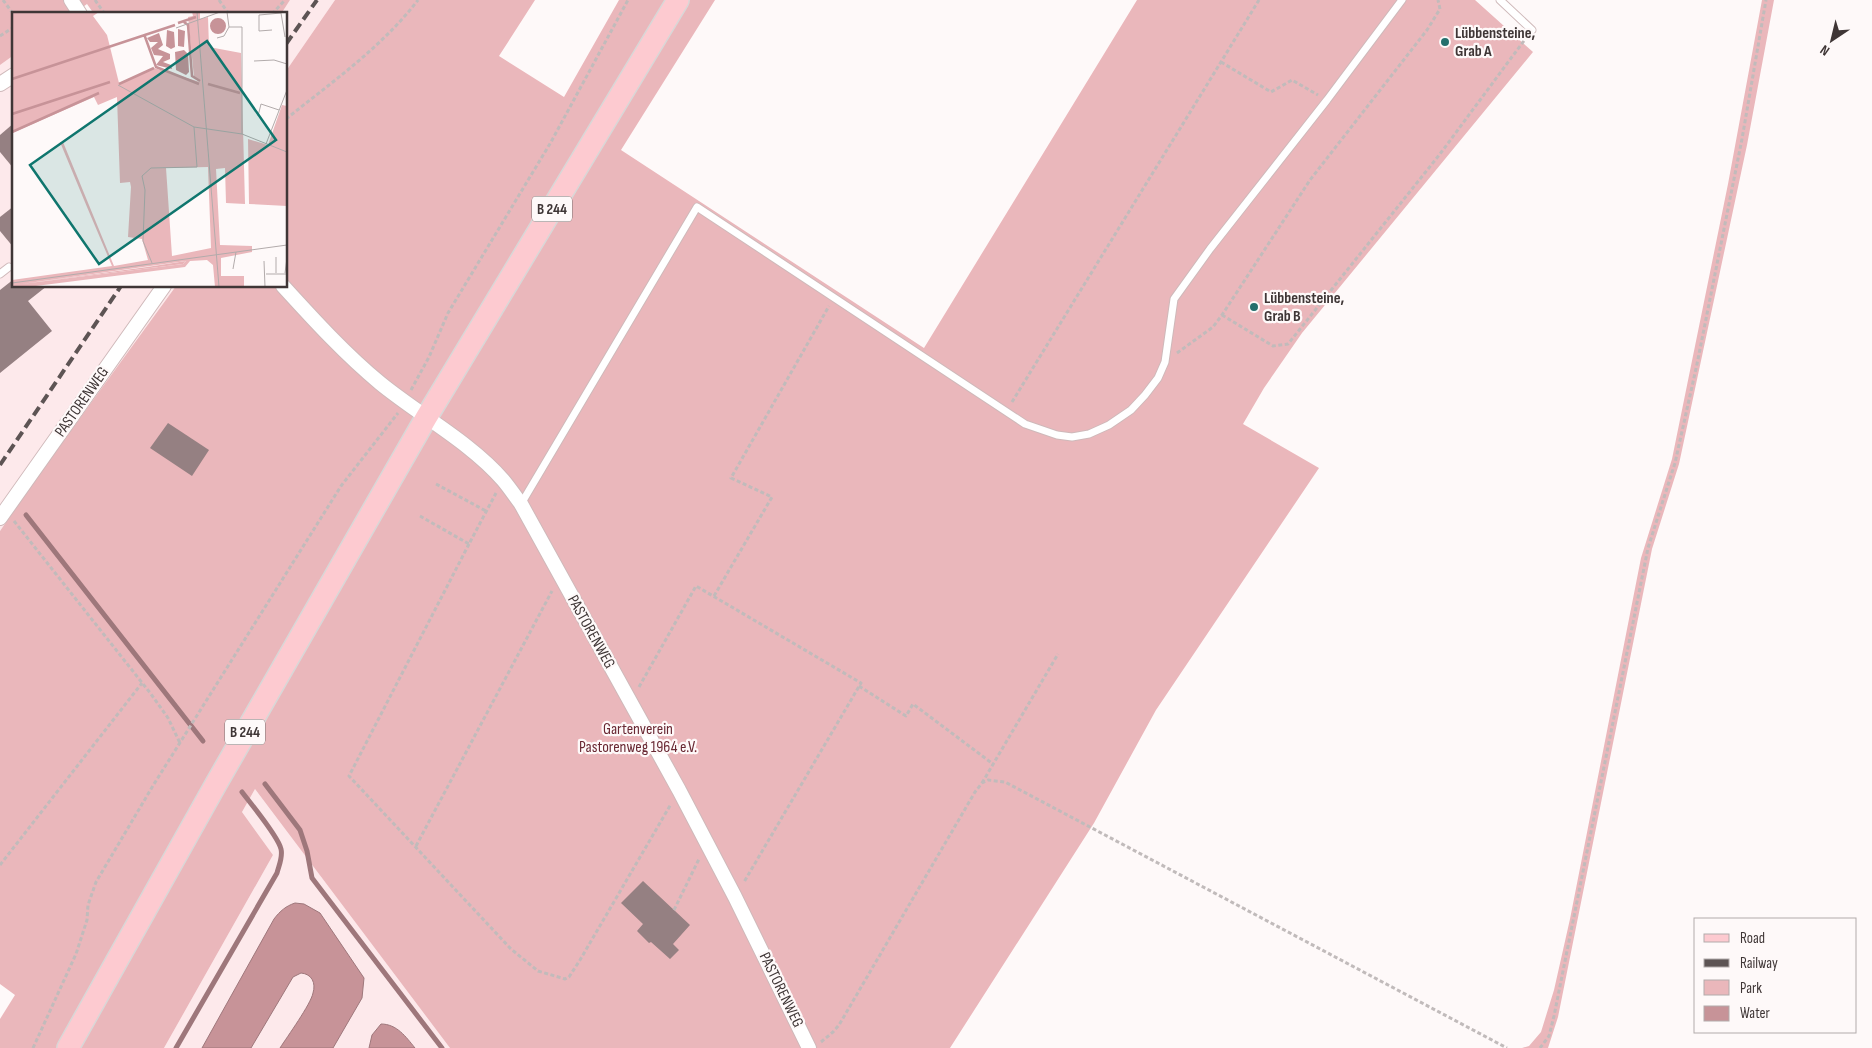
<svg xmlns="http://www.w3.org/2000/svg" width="1872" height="1048" font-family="'Sofia Sans Condensed',sans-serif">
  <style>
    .built { fill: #fde9eb }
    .green { fill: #eab7bb }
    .water { fill: #c79398; stroke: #9e777b }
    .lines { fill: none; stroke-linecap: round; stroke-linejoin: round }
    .stream { stroke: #9e777b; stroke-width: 5 }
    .building { fill: #958082 }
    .service-casing { stroke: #cfb9ba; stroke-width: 9 }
    .minor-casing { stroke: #cfb9ba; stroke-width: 16 }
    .primary-casing { stroke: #d9d7d7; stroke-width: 24 }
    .path { stroke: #c1bbbb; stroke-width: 3; stroke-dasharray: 4 2.5; stroke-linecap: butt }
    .service { stroke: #fff; stroke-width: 7 }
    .minor { stroke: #fff; stroke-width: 14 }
    .primary { stroke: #fdcad0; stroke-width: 21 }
    .rail { stroke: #5d5454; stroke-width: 4; stroke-dasharray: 10 5; stroke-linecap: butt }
    .poi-dot { fill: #246f6d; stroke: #fef9f9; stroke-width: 2 }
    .labels { text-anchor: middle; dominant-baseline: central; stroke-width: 4.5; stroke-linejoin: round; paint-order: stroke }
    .shield { fill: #fef9f9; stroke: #787070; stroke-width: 1 }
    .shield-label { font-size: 15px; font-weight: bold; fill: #3f3636 }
    .poi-label { font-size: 16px; font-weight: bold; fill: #3f3636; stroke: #fef9f9; text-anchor: start }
    .street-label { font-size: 16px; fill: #3f3636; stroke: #fef9f9 }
    .park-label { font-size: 16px; fill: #692833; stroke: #fef9f9 }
    .inset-river { fill: none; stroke: #c79398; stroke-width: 2.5 }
    .inset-road { fill: none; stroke: #b2abab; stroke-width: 1 }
    .view { fill: #0f766e; fill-opacity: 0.15; stroke: #0f766e; stroke-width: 2.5 }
    .inset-edge { fill: none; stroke: #3f3636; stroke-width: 2.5 }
  </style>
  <rect width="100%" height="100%" fill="#fef9f9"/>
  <g class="built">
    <polygon points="290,0 335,0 286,71 286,14 281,14"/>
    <polygon points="14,55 14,286 176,286 37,477 0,531 0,65"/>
    <polygon points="255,789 450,1048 164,1048 273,855 242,812"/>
  </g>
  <g class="green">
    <polygon points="0,0 290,0 281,14 94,14 87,4 73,14 14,14 14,55 0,65"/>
    <polygon points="335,0 535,0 499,56 564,97 619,0 715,0 621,150 924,348 1137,0 1475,0 1533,52 1302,333 1264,388 1243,424 1319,468 1156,710 1094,823 950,1048 450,1048 255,789 242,812 273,855 164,1048 0,1048 0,1019 15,995 0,984 0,531 37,477 176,286 286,286 286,71"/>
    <polygon points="1762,0 1774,0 1747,145 1679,464 1652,549 1558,1017 1548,1048 1522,1048 1529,1046 1541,1032 1554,990 1570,919 1641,558 1672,459 1728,184"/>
  </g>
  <g class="water">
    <path d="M 295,903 L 304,904 L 320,913 L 364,978 L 362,998 L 333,1048 L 280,1048 C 287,1037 311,1004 313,993 C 316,983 312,974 301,973 L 293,977 L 251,1048 L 202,1048 L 274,919 C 280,911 286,906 295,903 Z"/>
    <path d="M 381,1024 C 397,1024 406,1037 415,1048 L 369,1048 L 372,1035 Z"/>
  </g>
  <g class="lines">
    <g class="stream">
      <polyline points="26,515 203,741"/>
      <polyline points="265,784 300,830 307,851 312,878 442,1048"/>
      <path d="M 176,1048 L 277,873 C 279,865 283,857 281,849 C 278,836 251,804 242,792"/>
    </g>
  </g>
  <g class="building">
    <polygon points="14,123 14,169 0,152 0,135"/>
    <polygon points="14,206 14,248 0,231 0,217"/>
    <polygon points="14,279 14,286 47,286 28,301 52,331 0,373 0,290"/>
    <polygon points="168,423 209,450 192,476 150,448"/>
    <polygon points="643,881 690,925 673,944 679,950 670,959 651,942 649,943 637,931 643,924 621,903"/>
  </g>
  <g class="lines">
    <g class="service-casing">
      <g id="service">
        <polyline points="1500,0 1532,30"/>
        <polyline points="0,274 9,267"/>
        <polyline points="521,504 697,207 1025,424 1057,435 1072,437 1089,434 1109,425 1131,410 1145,395 1158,378 1165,362 1174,299 1210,249 1327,100 1402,0"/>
      </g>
    </g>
    <g class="minor-casing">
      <g id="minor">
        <polyline points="71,0 80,14"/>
        <polyline points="0,84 14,75"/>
        <path d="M 283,286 C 314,320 345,354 380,383 C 419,415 470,442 503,480 C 509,487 515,496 521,504 L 679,790 L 735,897 L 809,1048"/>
        <polyline points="0,518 164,286"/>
      </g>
    </g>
    <g class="primary-casing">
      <polyline id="primary" points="68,1048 216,784 426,418 678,0"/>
    </g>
    <g class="path">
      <polyline points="3,0 14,15"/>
      <polyline points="95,0 105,14"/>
      <polyline points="219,0 229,14"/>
      <polyline points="272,14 285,0"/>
      <polyline points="0,36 14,27"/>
      <polyline points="1221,62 1271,92 1292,80 1318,95"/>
      <path d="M 286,119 C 332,82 382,47 418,0"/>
      <polyline points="1222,315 1273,346 1288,344 1440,154 1526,38"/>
      <polyline points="1177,353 1213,327 1222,315 1310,180 1427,30 1440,9 1438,0"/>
      <polyline points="411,390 429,357 448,313 551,142 628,0"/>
      <polyline points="1012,402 1259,0"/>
      <polyline points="436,484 486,511"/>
      <polyline points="420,516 469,544 496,493"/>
      <polyline points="14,521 151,694 168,718 180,743"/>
      <polyline points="469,544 349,776 511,949 538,971 565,979 569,977 580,960 671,804"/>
      <polyline points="714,596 772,497 731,478 829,306"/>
      <polyline points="859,686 906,716 913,704 993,764"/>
      <polyline points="639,687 696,586 861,683 744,882"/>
      <polyline points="982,783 1058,654"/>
      <polyline points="416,846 552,591"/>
      <polyline points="0,865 142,683"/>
      <polyline points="674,910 699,859"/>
      <polyline points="821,1042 833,1032 839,1025 975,792 982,783 988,780 1005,782 1507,1048"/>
      <polyline points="33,1048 76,954 87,920 88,905 96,882 154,784 341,486 398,413"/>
      <polyline points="1540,1048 1549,1036 1554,1016 1648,548 1675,463 1697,364 1742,139 1766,0"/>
    </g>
    <use href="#service" class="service"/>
    <use href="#minor" class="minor"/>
    <use href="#primary" class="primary"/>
    <g class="rail">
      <polyline points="286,44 317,0"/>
      <polyline points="0,465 121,286"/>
    </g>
  </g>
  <g class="poi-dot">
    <circle cx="1445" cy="42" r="5"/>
    <circle cx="1254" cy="307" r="5"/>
  </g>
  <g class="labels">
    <g class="shield">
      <rect x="532" y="196.5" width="40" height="25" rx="4"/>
      <rect x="225" y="719.5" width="40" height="25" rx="4"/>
    </g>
    <g class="shield-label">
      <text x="552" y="209">B 244</text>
      <text x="245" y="732">B 244</text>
    </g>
    <g class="poi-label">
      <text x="1455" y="33">Lübbensteine,<tspan x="1455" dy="18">Grab A</tspan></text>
      <text x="1264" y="298">Lübbensteine,<tspan x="1264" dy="18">Grab B</tspan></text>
    </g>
    <g class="street-label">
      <text transform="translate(82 402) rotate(-55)">PASTORENWEG</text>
      <text transform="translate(591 632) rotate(61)">PASTORENWEG</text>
      <text transform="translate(781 990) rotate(64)">PASTORENWEG</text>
    </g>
    <g class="park-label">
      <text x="638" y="729">Gartenverein<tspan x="638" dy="18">Pastorenweg 1964 e.V.</tspan></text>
    </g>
  </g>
  <g transform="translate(12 12)">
    <rect width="275" height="275" fill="#fef9f9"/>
    <path d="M 0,0 L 87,0 L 81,4 L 95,23 L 107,71 L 142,56 L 188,70 L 182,65 L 176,5 L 181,4 L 180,0 L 191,0 L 188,1 L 188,7 L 196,5 L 197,35 L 229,41 L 233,192 L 214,191 L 213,156 L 204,157 L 208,233 L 240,234 L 240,240 L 209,246 L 209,264 L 232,264 L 232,275 L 203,275 L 201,253 L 195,248 L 178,249 L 173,255 L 16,275 L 0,274 L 0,268 L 100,254 L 75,195 L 48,130 L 51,130 L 102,254 L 136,248 L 130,227 L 116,225 L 119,175 L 118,170 L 108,171 L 105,85 L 86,93 L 82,85 L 0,121 ZM 196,155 L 199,236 L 160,244 L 154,156 ZM 174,249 L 171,252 L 9,272 ZM 270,93 L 275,94 L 275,194 L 237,192 L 236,127 L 256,133 Z" fill="#eab7bb" fill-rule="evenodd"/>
    <path d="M 174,249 L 171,252 L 8,272 L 135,255 Z" fill="#e9b3b7"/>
    <path d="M198 14a8 8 0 1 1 16 0a8 8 0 1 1-16 0ZM 166,17 L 173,19 L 172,35 L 166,34 ZM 155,18 L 162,20 L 163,35 L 159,37 L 154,34 ZM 147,21 L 151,33 L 146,37 L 158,42 L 158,47 L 151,50 L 159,53 L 160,57 L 144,53 L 151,44 L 142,43 L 139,36 L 146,30 L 138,30 L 135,26 ZM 172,38 L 176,42 L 177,60 L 174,63 L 164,58 L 163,40 Z" fill="#c79398"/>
    <path class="inset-river" d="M 172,10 L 176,13 L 180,64 L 188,69M 166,11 L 184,5M 132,22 L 144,55 L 187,72M 0,67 L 163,13M 107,72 L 142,56M 196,72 L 228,81M 0,102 L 98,70M 0,120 L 87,81"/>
    <path class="inset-road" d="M 185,0 L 207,275M 269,1 L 273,25M 164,16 L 208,0 L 215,0 L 217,15 L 230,15 L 230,122M 260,18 L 247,19 L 247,3 L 269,1M 205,26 L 212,24 L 217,15M 242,49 L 262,48 L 275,52M 106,73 L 182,115 L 230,122 L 275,140M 246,104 L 249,92 L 267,98M 254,132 L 275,78M 252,249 L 253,275M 140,251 L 131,229 L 133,178 L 130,164 L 139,156 L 185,155 L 182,115M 221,257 L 224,240M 264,261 L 264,245M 273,261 L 275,246M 254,262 L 275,262M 0,271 L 275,233"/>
    <path class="view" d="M 195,29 L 264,128 L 87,252 L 18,153 Z"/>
    <rect width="275" height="275" class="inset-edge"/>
  </g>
  <rect x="1694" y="918" width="162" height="115" fill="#fef9f9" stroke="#b2abab"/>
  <rect x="1704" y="934" width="25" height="8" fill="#fdcad0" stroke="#b2abab"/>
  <text x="1740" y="943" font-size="15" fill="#3f3636">Road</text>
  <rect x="1704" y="959" width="25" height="8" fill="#5d5454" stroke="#b2abab"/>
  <text x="1740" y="968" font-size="15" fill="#3f3636">Railway</text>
  <rect x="1704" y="980" width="25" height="15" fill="#eab7bb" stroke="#b2abab"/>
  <text x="1740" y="993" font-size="15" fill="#3f3636">Park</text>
  <rect x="1704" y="1006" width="25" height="15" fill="#c79398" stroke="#b2abab"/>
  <text x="1740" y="1018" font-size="15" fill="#3f3636">Water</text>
  <g transform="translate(1832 40) rotate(215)" stroke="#fef9f9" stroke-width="4" paint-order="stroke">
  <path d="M0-4L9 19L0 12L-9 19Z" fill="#3f3636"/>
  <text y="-8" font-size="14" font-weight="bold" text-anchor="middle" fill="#3f3636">N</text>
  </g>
</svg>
